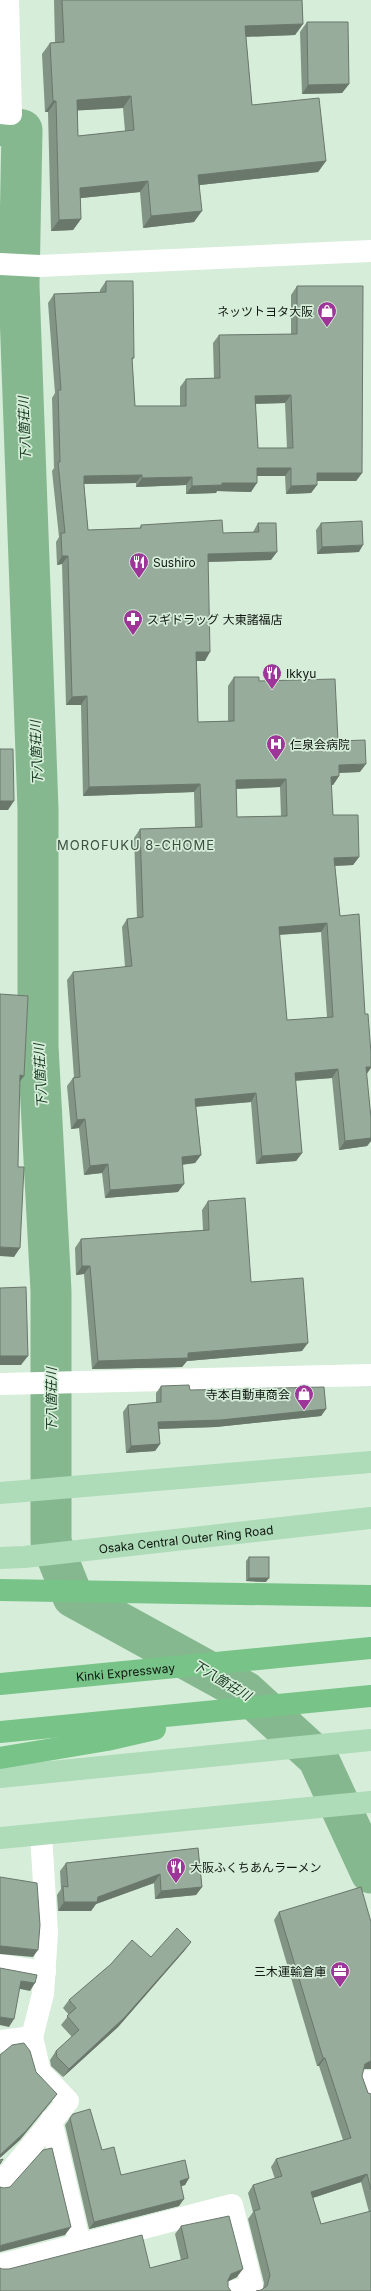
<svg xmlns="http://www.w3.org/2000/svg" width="371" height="2291" font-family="Inter,'Noto Sans JP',sans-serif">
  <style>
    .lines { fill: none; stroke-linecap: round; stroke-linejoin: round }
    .river { stroke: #86b88f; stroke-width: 41 }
    .minor { stroke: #fff; stroke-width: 22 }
    .tertiary { stroke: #fff; stroke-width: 22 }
    .primary { stroke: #aedbb8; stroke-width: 22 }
    .motorway { stroke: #78c388; stroke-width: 22 }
    .wall { fill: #829484; fill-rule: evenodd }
    .shaded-wall { fill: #6a786c }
    .building { fill: #97ac9a; stroke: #6a786c; fill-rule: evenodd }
    .labels { text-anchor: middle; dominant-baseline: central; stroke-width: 3.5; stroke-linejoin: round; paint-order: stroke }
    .poi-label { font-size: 12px; fill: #0f1710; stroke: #d6edd9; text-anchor: start }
    .street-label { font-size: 12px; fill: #0f1710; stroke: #d6edd9 }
    .water-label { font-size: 13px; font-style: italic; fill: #11371b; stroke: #d6edd9 }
    .neighbourhood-label { font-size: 13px; letter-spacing: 1px; fill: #3d5040; stroke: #d6edd9 }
  </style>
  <rect width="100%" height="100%" fill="#d6edd9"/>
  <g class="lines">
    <polyline class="river" points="0,125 22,130 19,285 38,809 38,1046 51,1291 51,1542 73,1597 246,1692 318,1758 371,1873"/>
    <g class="minor">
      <polyline points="0,113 11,114 8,0"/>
      <polyline points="0,1384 371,1375"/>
      <polyline points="0,1965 45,1972"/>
      <polyline points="0,2041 32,2037"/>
      <polyline points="368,2081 371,2092"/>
      <polyline points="51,2120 80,2245"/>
      <polyline points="0,2184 68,2101 40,2072 32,2037 43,1994 47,1933 41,1834"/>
      <polyline points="0,2265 232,2205 252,2286 234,2291"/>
    </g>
    <polyline class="tertiary" points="0,264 39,266 371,251"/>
    <g class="primary">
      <polyline points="0,1493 371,1462"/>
      <path id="s1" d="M 0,1558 L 24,1557 L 371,1518"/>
      <polyline points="0,1777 371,1740"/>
      <polyline points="0,1838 371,1802"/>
    </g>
    <g class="motorway">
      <polyline points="0,1590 371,1596"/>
      <path id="s2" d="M 0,1684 L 371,1648"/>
      <polyline points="0,1732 371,1696"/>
      <polyline points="0,1758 107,1740 155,1729"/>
    </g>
  </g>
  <g class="wall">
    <path d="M 54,0 L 302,0 L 303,24 L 295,35 L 246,37 L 252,105 L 326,161 L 318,172 L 200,185 L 194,222 L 143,228 L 140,192 L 80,198 L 81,219 L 73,230 L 51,231 L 48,112 L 45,112 L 42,54 L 50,43 L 55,42 ZM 123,108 L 125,131 L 78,136 L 78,110 Z"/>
    <polygon points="307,22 349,84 342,93 302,94 300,32"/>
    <path d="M 106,281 L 134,358 L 132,360 L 135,406 L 180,406 L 180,387 L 186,379 L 214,378 L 213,343 L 219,335 L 291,334 L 291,295 L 297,286 L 362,473 L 356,481 L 317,481 L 317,485 L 311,493 L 286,494 L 285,476 L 257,476 L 251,492 L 217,491 L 216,493 L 186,494 L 186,485 L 136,487 L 136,483 L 84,484 L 88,530 L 140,528 L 141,525 L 223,533 L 253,532 L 258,523 L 271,560 L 208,562 L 205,661 L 197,661 L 198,722 L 228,721 L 228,686 L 234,677 L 259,681 L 338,741 L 360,772 L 339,773 L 339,776 L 333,785 L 331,785 L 333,815 L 359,857 L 353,865 L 335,866 L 340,916 L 366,1074 L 371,1118 L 371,1141 L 367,1146 L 339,1150 L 332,1078 L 295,1081 L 302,1153 L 296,1161 L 256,1164 L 251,1102 L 196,1107 L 201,1155 L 195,1163 L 182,1165 L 178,1192 L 105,1198 L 102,1173 L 84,1175 L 79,1128 L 71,1129 L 67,1086 L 73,1078 L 74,1077 L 67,980 L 73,972 L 125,967 L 122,927 L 127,919 L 137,918 L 134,838 L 140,829 L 195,827 L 194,792 L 83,796 L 81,705 L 66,705 L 62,564 L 57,565 L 56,542 L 59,537 L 52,471 L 54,468 L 52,398 L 55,393 L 48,303 L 54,294 L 100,292 L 100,290 ZM 285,403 L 287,448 L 258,448 L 255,404 ZM 280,787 L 281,816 L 237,817 L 236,789 ZM 321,932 L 327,1017 L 287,1020 L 279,935 Z"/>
    <polygon points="321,523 359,552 317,554 316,530"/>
    <polygon points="208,1201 251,1282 302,1351 187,1361 182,1367 92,1369 84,1274 76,1275 75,1248 81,1239 203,1230 202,1210"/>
    <polygon points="161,1386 190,1390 326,1409 321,1416 216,1427 159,1429 160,1444 155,1451 126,1453 123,1412 128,1405 156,1403 156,1393"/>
    <polygon points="249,1557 266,1582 246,1581 246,1561"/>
    <polygon points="198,1848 202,1887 196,1895 155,1899 154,1883 96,1904 91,1911 58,1911 57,1895 61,1889 60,1871 66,1863"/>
    <path d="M 279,1912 L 371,1922 L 371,2069 L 364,2069 L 363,2070 L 362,2076 L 368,2093 L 371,2094 L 371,2291 L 261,2290 L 263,2289 L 264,2283 L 248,2219 L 253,2212 L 248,2193 L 253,2185 L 275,2179 L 271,2167 L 276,2159 L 343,2140 L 319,2066 L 317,2066 L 274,1920 ZM 361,2182 L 369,2212 L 321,2224 L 313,2198 Z"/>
    <polygon points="191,1942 185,1950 118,2027 63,2077 51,2066 50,2060 56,2051 72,2037 61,2025 69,2015 63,2008 69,2000 151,1957"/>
    <polygon points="70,2118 121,2175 189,2178 185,2185 181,2186 179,2206 89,2229 65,2125"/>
    <polygon points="181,2226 237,2277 228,2281 228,2287 2,2269 150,2268 181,2260 175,2234"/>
  </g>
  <g class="shaded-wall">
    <polygon points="303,24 295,35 237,37 245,26"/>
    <polygon points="349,84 342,93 302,94 308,85"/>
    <polygon points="131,96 123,108 69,111 77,100"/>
    <polygon points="53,101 56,101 48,112 45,112"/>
    <polygon points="326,161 318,172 191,186 198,175"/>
    <polygon points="148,181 140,192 72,199 80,188"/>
    <polygon points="202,211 194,222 143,228 151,216"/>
    <polygon points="81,219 73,230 51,231 59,220"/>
    <polygon points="291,395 285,403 249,404 255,396"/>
    <polygon points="257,468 291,468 285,476 251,476"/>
    <polygon points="317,473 362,473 356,481 311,481"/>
    <polygon points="142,475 136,483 78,484 84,476"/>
    <polygon points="192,477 186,485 136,487 142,478"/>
    <polygon points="222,483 257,483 251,492 217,491 216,493 186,494 192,486"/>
    <polygon points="317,485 311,493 286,494 291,486"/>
    <polygon points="363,545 359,552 317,554 322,547"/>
    <polygon points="277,552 271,560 202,562 208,554"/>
    <polygon points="62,556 68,556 62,564 57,565"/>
    <polygon points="196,652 210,652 205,661 190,661"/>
    <polygon points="87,696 81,705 66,705 72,697"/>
    <polygon points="366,764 360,772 333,773 339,765"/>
    <polygon points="339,776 333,785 325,785 331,777"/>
    <polygon points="286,779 280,787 230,789 236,780"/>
    <polygon points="200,784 194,792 83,796 89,787"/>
    <polygon points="0,801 14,801 8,810 0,810"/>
    <polygon points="359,857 353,865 329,866 334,858"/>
    <polygon points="327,923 321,932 273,935 279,927"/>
    <polygon points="366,1067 371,1067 371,1068 366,1075"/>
    <polygon points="338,1069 332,1078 289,1081 295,1073"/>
    <polygon points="20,1075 24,1076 18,1084"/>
    <polygon points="256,1093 251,1102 189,1107 195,1099"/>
    <polygon points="85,1119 79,1128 71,1129 77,1120"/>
    <polygon points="371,1138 371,1141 367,1146 339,1150 345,1141"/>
    <polygon points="302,1153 296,1161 256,1164 262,1156"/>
    <polygon points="201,1155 195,1163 176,1165 182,1157"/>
    <polygon points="108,1164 102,1173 84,1175 90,1166"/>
    <polygon points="184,1184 178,1192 105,1198 110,1190"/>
    <polygon points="0,1247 20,1248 14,1257 0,1256"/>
    <polygon points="82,1266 90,1266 84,1274 76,1275"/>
    <polygon points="308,1343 302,1351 187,1361 182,1367 92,1369 98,1361"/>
    <polygon points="0,1356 28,1356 21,1365 0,1365"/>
    <polygon points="326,1409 321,1416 216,1427 154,1429 158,1422"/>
    <polygon points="160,1444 155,1451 126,1453 131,1446"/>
    <polygon points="249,1578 269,1578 266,1582 246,1581"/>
    <polygon points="160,1874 154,1883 96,1904 91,1911 58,1911 64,1902 98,1897"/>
    <polygon points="202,1887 196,1895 155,1899 161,1891"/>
    <polygon points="191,1942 185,1950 118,2027 63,2077 69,2069"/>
    <polygon points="0,1946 1,1946 38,1950 33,1957 0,1954"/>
    <polygon points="21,1981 35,1983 30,1991 16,1988"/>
    <polygon points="0,2017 14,2019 9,2027 0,2025"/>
    <polygon points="323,2058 325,2058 319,2066 317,2066"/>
    <polygon points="370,2061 371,2061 371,2069 364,2069 359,2073 365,2064"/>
    <polygon points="57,2094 51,2102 20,2140 0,2158 0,2155"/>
    <polygon points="367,2174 361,2182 306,2200 311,2192"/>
    <polygon points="189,2178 185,2185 175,2188 180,2181"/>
    <polygon points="184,2199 179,2206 89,2229 94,2222"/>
    <polygon points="71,2227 65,2235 0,2252 0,2246 2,2245"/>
    <polygon points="243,2269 237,2277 225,2283 231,2274"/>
  </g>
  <g class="building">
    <path d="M 62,0 L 302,0 L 303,24 L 245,26 L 252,105 L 319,98 L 326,161 L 198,175 L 202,211 L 151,216 L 148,181 L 80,188 L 81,219 L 59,220 L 56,101 L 53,101 L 50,43 L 64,42 ZM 131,96 L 134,130 L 78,136 L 77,100 Z"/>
    <polygon points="307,22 348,22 349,84 308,85"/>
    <path d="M 106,281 L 133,281 L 134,358 L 132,358 L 135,406 L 186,406 L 186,379 L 220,378 L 219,335 L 297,334 L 297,286 L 363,286 L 362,473 L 317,473 L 317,485 L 291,486 L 291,468 L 257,468 L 257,483 L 222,483 L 222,485 L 192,486 L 192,477 L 142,478 L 142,475 L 84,476 L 84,486 L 88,530 L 141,528 L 141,525 L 222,520 L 223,533 L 259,532 L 258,523 L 276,523 L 277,552 L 208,554 L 210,652 L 196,652 L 198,722 L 234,721 L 234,677 L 259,677 L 259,681 L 335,679 L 338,741 L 365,740 L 366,764 L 339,765 L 339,776 L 331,777 L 333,815 L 358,815 L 359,857 L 334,858 L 340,916 L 359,914 L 365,1014 L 368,1014 L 371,1053 L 371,1067 L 366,1067 L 371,1118 L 371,1138 L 345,1141 L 338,1069 L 295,1073 L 302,1153 L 262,1156 L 256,1093 L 195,1099 L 201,1155 L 182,1157 L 184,1184 L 110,1190 L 108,1164 L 90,1166 L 85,1119 L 77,1120 L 73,1078 L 80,1077 L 73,972 L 132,966 L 127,919 L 143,917 L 140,829 L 202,827 L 200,784 L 89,787 L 87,696 L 72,697 L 68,556 L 62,556 L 61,533 L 65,533 L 58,462 L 60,462 L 58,390 L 61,390 L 54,294 L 106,292 ZM 291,395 L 293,448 L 258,448 L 255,396 ZM 286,779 L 287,816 L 237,817 L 236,780 ZM 327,923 L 333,1017 L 287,1020 L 279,927 Z"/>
    <polygon points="362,521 363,545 322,547 321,523"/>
    <polygon points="0,749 13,749 14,801 0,801"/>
    <polygon points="0,994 28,996 24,1076 20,1075 18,1167 24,1167 20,1248 0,1247"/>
    <polygon points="245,1198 251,1282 303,1278 308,1343 188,1353 188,1358 98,1361 90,1266 82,1266 81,1239 209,1230 208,1201"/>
    <polygon points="26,1287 28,1356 0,1356 0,1288"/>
    <polygon points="189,1385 190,1390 324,1387 326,1409 221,1420 158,1422 160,1444 131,1446 128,1405 161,1402 161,1386"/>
    <rect x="249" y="1557" width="20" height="21"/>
    <polygon points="198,1848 202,1887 161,1891 160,1874 98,1897 97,1902 64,1902 63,1886 68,1887 66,1863"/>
    <polygon points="0,1877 37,1883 40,1925 38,1950 1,1946 0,1946"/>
    <polygon points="361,1887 371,1922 371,2061 365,2064 362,2076 368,2093 371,2094 371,2190 367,2174 311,2192 321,2224 371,2211 371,2291 256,2291 261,2290 267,2286 270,2275 254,2211 260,2209 253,2185 282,2176 276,2159 351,2138 325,2058 323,2058 279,1912"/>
    <polygon points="177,1928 191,1942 124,2018 69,2069 57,2057 56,2051 79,2030 67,2016 76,2008 69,2000 111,1964 132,1940 151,1957"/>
    <polygon points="0,1968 37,1975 35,1983 21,1981 14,2019 0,2017"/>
    <polygon points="24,2043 30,2051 36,2072 57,2094 26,2131 0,2155 0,2055 12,2045"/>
    <polygon points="90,2109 102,2150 114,2147 121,2175 185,2160 189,2178 180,2181 184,2199 94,2222 70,2118 73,2114"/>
    <polygon points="52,2148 71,2227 2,2245 0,2246 0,2187 4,2188 10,2187 43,2150"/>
    <polygon points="3,2159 0,2164 0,2160"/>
    <polygon points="229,2216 243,2269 231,2274 228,2280 228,2287 231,2291 0,2291 0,2268 2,2269 9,2269 142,2235 150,2268 188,2258 181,2226"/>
  </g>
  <defs>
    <g id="shop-pin" transform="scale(1)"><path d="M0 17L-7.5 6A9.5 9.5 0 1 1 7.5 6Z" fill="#9e3699" stroke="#d6edd9"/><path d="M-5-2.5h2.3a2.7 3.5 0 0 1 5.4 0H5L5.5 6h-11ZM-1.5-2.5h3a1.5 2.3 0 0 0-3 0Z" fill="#fff"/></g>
    <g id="restaurant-pin" transform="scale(1)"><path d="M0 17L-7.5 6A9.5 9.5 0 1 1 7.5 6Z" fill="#9e3699" stroke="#d6edd9"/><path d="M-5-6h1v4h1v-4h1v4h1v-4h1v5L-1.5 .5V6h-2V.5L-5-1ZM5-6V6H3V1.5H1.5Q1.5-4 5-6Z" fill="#fff"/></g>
    <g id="pharmacy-pin" transform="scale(1)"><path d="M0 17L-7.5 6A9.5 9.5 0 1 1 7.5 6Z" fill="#9e3699" stroke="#d6edd9"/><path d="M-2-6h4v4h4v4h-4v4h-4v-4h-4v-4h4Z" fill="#fff"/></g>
    <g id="hospital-pin" transform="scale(1)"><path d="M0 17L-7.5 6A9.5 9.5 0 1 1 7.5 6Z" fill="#9e3699" stroke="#d6edd9"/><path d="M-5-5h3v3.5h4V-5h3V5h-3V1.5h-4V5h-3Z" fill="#fff"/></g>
    <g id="office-pin" transform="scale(1)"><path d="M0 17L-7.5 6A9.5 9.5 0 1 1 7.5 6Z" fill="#9e3699" stroke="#d6edd9"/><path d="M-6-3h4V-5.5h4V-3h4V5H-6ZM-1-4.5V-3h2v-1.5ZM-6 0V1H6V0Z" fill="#fff"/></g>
  </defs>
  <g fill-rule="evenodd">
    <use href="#shop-pin" x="327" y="311"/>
    <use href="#restaurant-pin" x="139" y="562"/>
    <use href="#pharmacy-pin" x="133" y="619"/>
    <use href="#restaurant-pin" x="272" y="673"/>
    <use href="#hospital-pin" x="276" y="744"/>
    <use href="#shop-pin" x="304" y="1394"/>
    <use href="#restaurant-pin" x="176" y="1867"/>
    <use href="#office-pin" x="340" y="1971"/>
  </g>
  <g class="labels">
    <g class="poi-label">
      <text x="313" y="311" text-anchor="end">ネッツトヨタ大阪</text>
      <text x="153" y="562">Sushiro</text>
      <text x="147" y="619">スギドラッグ 大東諸福店</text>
      <text x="286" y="673">Ikkyu</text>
      <text x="290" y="744">仁泉会病院</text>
      <text x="290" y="1394" text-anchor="end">寺本自動車商会</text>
      <text x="190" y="1867">大阪ふくちあんラーメン</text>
      <text x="326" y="1971" text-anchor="end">三木運輸倉庫</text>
    </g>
    <g class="street-label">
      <text stroke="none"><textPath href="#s1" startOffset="187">Osaka Central Outer Ring Road</textPath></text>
      <text stroke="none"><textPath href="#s2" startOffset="126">Kinki Expressway</textPath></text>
    </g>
    <g class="water-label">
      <text transform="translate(24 429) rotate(-92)">下八箇荘川</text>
      <text transform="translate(36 753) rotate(-92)">下八箇荘川</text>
      <text transform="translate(40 1076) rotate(-93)">下八箇荘川</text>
      <text transform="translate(51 1400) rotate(-90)">下八箇荘川</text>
      <text transform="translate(222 1680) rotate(31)">下八箇荘川</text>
    </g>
    <g class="neighbourhood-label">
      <text x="136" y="845">MOROFUKU 8-CHOME</text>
    </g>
  </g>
</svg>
